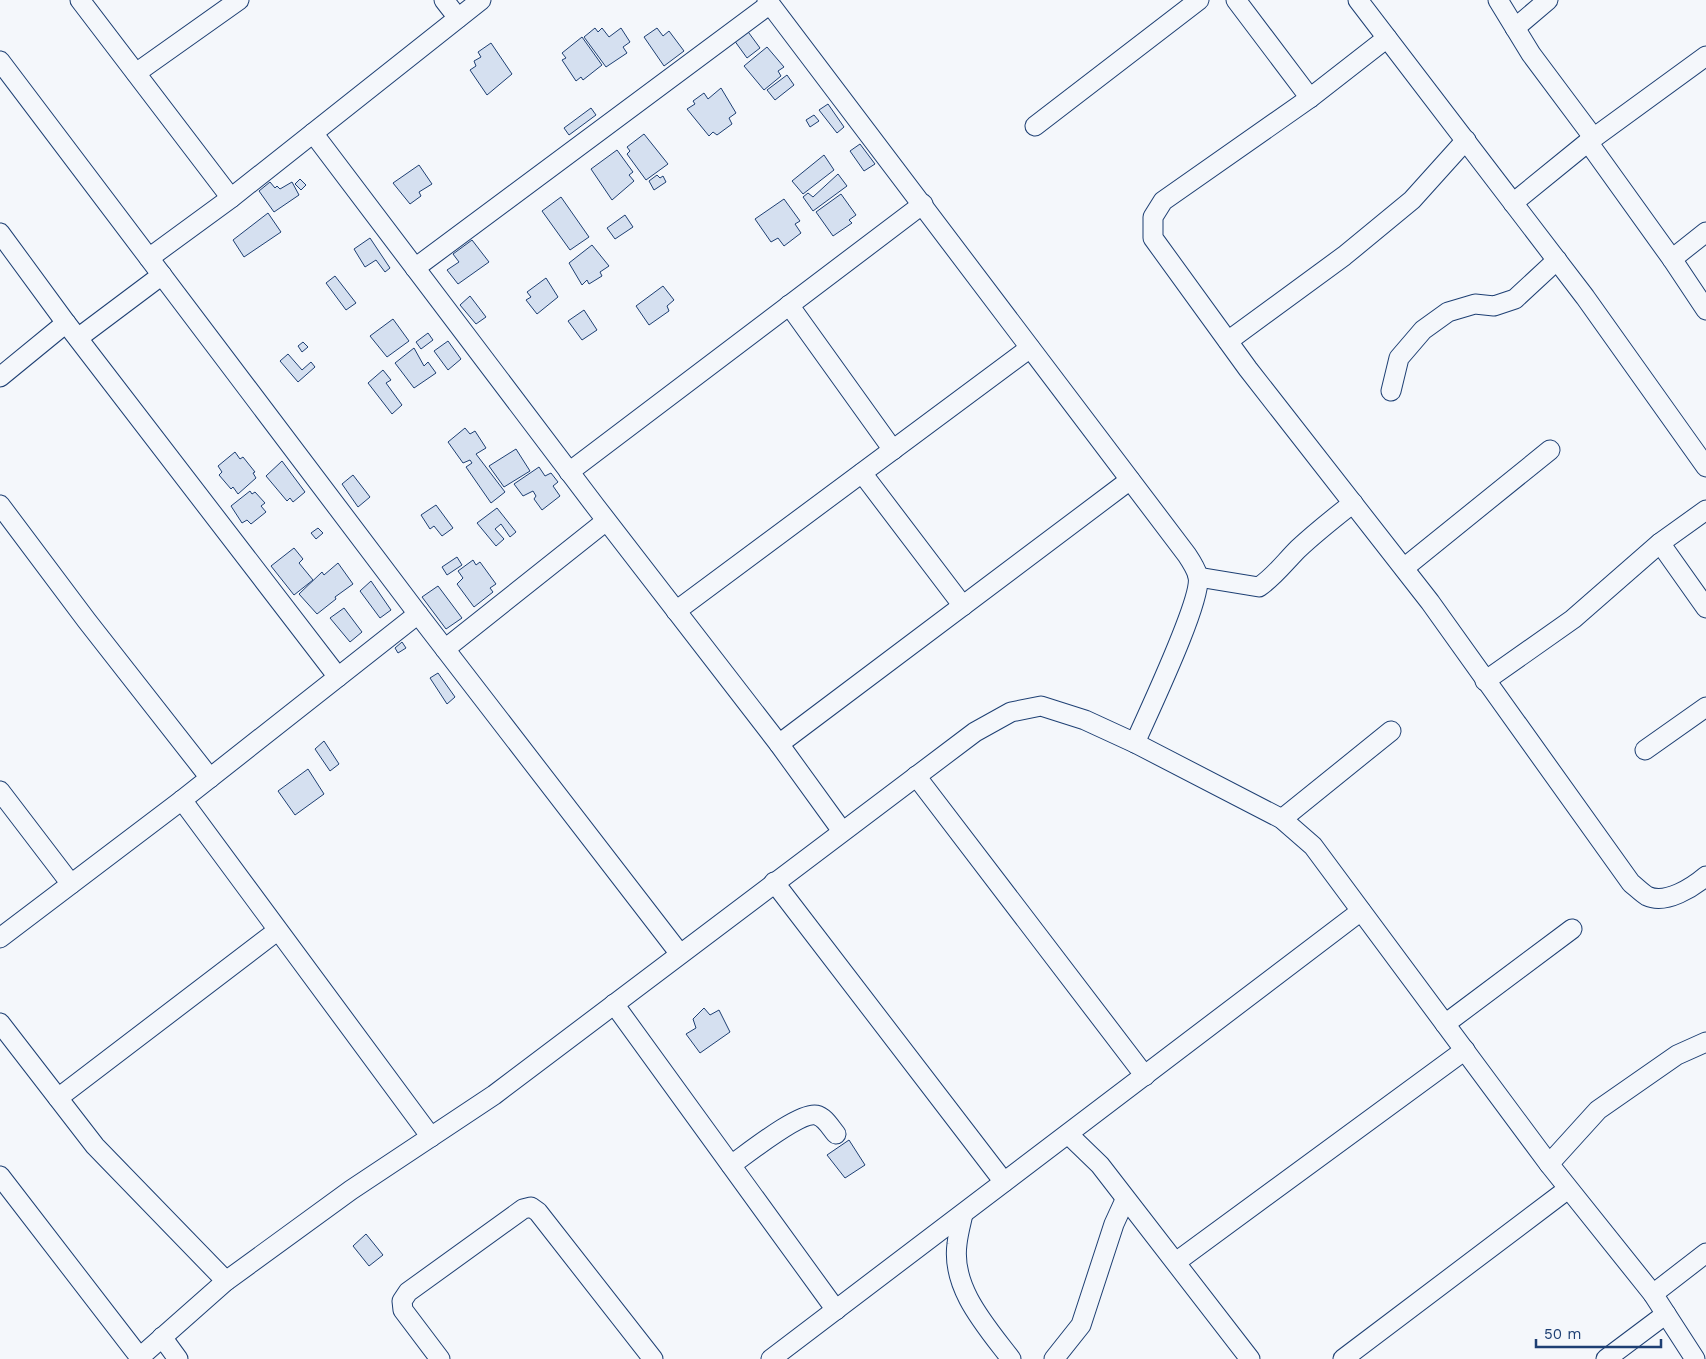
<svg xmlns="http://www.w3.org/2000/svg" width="1706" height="1359" font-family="'Work Sans',sans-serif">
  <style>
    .building { fill: #d5e0f0; stroke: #1d3f73 }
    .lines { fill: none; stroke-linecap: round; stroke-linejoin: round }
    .minor-casing { stroke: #1d3f73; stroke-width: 21 }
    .minor { stroke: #f4f7fb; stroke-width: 19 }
  </style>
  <rect width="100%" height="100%" fill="#f4f7fb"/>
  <g class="building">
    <polygon points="595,28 598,32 602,28 609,37 621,28 630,42 623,47 627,53 606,67 584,37"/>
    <polygon points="657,28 663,36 669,31 684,51 664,66 644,37"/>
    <polygon points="746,29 760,48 747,58 734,40"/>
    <polygon points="582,37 602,65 583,80 581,77 576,81 562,60 566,58 562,53"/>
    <polygon points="491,43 512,74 487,95 470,70 476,66 474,61 481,57 478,52"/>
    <polygon points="767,47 784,67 778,71 781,76 764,90 744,66"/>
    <polygon points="787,75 794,85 775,100 767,90"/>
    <polygon points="721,88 736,113 729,118 732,124 717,135 713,132 709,136 687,109 695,104 693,101 704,93 708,99"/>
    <polygon points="828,104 844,127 837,133 819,110"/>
    <polygon points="591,108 596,115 569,135 564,128"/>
    <polygon points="814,115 819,121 810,127 806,120"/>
    <polygon points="644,134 668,164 646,180 627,154 630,151 627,147"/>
    <polygon points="860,144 875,164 864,171 850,151"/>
    <polygon points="617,150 633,172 629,175 634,181 612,200 591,169"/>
    <polygon points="824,155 834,170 803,194 792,181"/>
    <polygon points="419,165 432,184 419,192 421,196 410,204 393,183"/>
    <polygon points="838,174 847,186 813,211 803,197 808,193 813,197"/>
    <polygon points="657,175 660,178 663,176 666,182 654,190 649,181"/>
    <polygon points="300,179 306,185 301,190 295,184"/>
    <polygon points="270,182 275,188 277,186 280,189 292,182 299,195 274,212 259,191"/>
    <polygon points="841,194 856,215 849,220 852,223 833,236 816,212"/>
    <polygon points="561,197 589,237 570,250 542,211"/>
    <polygon points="784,199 800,221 795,224 801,233 784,246 778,238 771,242 755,219"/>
    <polygon points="268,213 281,232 244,257 233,240"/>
    <polygon points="625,215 633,227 615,239 607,228"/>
    <polygon points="370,238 390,268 385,272 376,260 365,267 354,249"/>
    <polygon points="472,240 489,262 458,284 447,270 459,262 453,254"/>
    <polygon points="592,245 609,266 600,272 602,276 589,284 587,280 582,285 569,263"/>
    <polygon points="335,276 356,303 346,310 326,283"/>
    <polygon points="546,278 558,297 537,314 526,300 531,297 527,292"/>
    <polygon points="663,286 674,300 667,306 669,311 649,325 636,306"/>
    <polygon points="470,296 486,317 476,324 460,305"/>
    <polygon points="584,310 597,330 582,340 568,321"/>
    <polygon points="393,319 409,341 387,357 370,336"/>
    <polygon points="428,333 433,340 421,349 416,342"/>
    <polygon points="448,341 461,359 448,370 434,351"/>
    <polygon points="303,342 308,347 302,352 298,346"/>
    <polygon points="414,348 424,366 428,362 436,373 414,388 395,363"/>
    <polygon points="288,354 302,370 311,362 315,367 298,382 280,361"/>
    <polygon points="383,370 391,380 386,383 402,405 392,414 368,383"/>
    <polygon points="465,428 470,434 475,431 486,448 476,454 505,492 491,503 466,467 472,463 470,460 463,463 448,442"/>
    <polygon points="516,449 530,471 504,487 489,466"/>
    <polygon points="235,452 240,459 243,457 255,472 253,473 256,478 238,494 233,487 231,489 219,475 222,472 218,466"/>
    <polygon points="282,461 305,492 293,502 290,498 287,501 266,476"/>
    <polygon points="539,467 545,476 551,473 558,482 553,486 560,496 542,510 534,499 536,496 533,491 523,496 514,484"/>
    <polygon points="353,475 370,497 358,507 342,484"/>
    <polygon points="250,491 252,494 255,492 265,503 261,506 266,512 251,524 247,520 242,523 231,506"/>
    <polygon points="436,505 453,528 442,536 434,526 430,529 421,515"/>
    <polygon points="497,508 516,532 510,537 501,524 495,529 504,539 496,546 477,523"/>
    <polygon points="318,528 323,533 316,539 311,533"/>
    <polygon points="294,548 303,559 299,563 313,580 294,595 271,566"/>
    <polygon points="457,557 462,565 447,575 442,567"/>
    <polygon points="473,560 476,565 480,562 496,584 490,588 493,592 474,607 457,584 463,578 458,571"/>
    <polygon points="338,563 353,584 335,597 336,599 317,614 299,594 322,572 324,575"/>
    <polygon points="371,581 391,610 380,618 360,591"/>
    <polygon points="438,586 462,618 446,629 422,597"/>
    <polygon points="344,608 362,632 350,642 330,618"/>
    <polygon points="402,642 406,648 398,653 395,648"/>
    <polygon points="438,673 455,697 447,704 430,678"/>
    <polygon points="324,741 339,764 330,771 315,749"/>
    <polygon points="308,769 324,794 295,815 278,791"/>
    <polygon points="704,1008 710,1015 719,1010 730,1032 700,1053 686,1034 696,1028 693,1019"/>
    <polygon points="849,1140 865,1165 845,1178 827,1155"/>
    <polygon points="366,1234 383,1255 369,1266 353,1246"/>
  </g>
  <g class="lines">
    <g class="minor-casing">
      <g id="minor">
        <polyline points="80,0 231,198"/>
        <polyline points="444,0 458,18"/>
        <path d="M 767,0 L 1187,555 C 1191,561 1196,569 1198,576 C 1203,599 1147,715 1135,743"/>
        <polyline points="1236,0 1310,98"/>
        <polyline points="1358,0 1585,297 1706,467"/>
        <polyline points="1498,0 1531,54 1593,137"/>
        <polyline points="1515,28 1548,0"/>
        <path d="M 1387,38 L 1310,98 L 1163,201 L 1153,217 L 1153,238 L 1248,369 L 1430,602 L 1631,883 C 1636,887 1642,893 1647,896 C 1666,905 1693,887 1706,876"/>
        <polyline points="0,61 418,614 680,954"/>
        <polyline points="136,73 239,0"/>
        <polyline points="1035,126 1199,0"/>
        <polyline points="313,133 596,507 779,744 842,831"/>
        <polyline points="1588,142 1672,259 1706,310"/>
        <polyline points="1513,203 1588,142 1706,56"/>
        <polyline points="0,233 66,323 338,677"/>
        <polyline points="149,258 231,198 481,0"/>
        <polyline points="1672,259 1706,232"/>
        <polyline points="415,268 770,4"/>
        <polyline points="789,305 893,450"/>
        <polyline points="78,338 162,275"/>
        <polyline points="1228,341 1344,256 1412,200 1466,140"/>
        <polyline points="0,377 66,323"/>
        <polyline points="1391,391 1399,358 1423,330 1448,312 1475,304 1494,306 1515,299 1557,260"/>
        <polyline points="569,472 923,204"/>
        <polyline points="862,473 963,606"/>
        <polyline points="0,505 87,621 210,778"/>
        <polyline points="1660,543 1706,608"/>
        <polyline points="1404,568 1550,450"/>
        <path d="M 1198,577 L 1259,587 C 1275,576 1285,562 1298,549 C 1316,532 1334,518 1353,503"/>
        <polyline points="676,611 1030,348"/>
        <polyline points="445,649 606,521"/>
        <polyline points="1485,681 1573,619 1660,543 1706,510"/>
        <polyline points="779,744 1130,480"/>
        <polyline points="1645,750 1706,707"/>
        <polyline points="916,776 1145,1076"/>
        <polyline points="0,791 71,884"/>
        <polyline points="182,800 431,1137"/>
        <polyline points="1282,819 1391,731"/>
        <polyline points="774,882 1004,1182"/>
        <polyline points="0,938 182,800 418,614"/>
        <polyline points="614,1004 836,1310"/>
        <polyline points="0,1023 95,1146 226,1281"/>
        <polyline points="1445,1024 1572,929"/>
        <polyline points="58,1098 277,931"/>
        <polyline points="1068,1134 1100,1165 1250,1359"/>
        <polyline points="1549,1164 1598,1110 1677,1055 1706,1042"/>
        <path d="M 731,1165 C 747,1154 799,1112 816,1115 C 825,1117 830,1127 836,1134"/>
        <polyline points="0,1176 141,1359"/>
        <path d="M 963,1214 C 961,1223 958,1234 957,1244 C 951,1288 986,1326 1011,1359"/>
        <polyline points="1176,1262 1465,1050"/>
        <polyline points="1653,1294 1706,1253"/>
        <polyline points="162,1337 178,1359"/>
        <polyline points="140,1357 226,1281 351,1190 494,1095 975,732 1011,712 1041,706 1085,720 1135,743 1282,819 1313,846 1549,1164 1653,1294 1695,1359"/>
        <polyline points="440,1359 403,1310 402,1301 408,1292 523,1209 531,1207 538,1212 653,1359"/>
        <polyline points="771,1359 1361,911"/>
        <polyline points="1054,1359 1081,1325 1114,1224 1125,1200"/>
        <polyline points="1343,1359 1568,1189"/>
        <polyline points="1606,1359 1666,1314"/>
      </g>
    </g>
    <use href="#minor" class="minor"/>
  </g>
  <path d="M1536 1339v8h125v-8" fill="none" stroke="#1d3f73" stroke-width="2.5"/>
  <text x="1544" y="1339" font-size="15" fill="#1d3f73" stroke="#f4f7fb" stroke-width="4" paint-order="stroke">50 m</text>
</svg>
